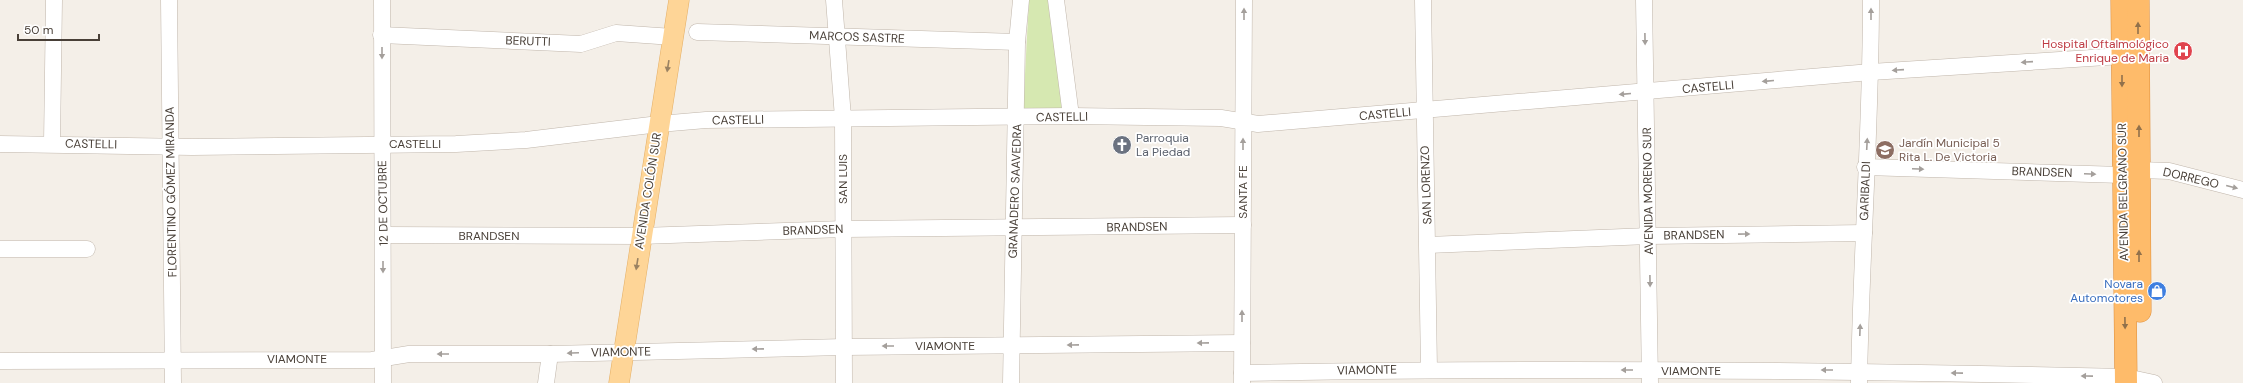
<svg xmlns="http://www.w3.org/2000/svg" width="2243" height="383" font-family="'DM Sans',sans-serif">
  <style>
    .green { fill: #d6e8b1 }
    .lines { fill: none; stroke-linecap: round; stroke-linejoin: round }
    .minor-casing { stroke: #c0b6ab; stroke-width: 17 }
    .major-casing { stroke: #e4af66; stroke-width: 21 }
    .highway-casing { stroke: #de8d39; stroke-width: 23 }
    .minor { stroke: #fff; stroke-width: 16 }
    .major { stroke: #fed597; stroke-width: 20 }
    .highway { stroke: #febb6a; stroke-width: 22 }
    .oneway { fill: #a49f9b }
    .oneway2 { fill: #91714b }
    .oneway3 { fill: #9a8262 }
    .labels { text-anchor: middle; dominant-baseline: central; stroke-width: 3.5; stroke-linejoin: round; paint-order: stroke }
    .street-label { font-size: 12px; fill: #483f37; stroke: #fff }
    .health-label { font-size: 12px; fill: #be3a42; stroke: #fff; text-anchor: end }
    .worship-label { font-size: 12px; fill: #5b616d; stroke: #fff; text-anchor: start }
    .education-label { font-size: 12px; fill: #785e54; stroke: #fff; text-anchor: start }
    .shop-label { font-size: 12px; fill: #366cbe; stroke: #fff; text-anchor: end }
  </style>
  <rect width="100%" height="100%" fill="#f4efe8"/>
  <polygon class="green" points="1029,0 1051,0 1064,110 1023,111"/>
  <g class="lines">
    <g class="minor-casing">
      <g id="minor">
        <polyline points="169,0 173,383"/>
        <polyline points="382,0 383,383"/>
        <polyline points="834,0 843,118 844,383"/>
        <polyline points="1056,0 1071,116"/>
        <polyline points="1423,0 1429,369"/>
        <polyline points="1644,0 1650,383"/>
        <polyline points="697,32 1017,42"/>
        <polyline points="381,35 581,44 616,33 673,37"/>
        <polyline points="52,143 54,0"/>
        <polyline points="0,144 192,147 456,144 526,140 659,124 706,120 1071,116 1221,118 1258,124 1871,72 2122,56"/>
        <polyline points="1865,167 2122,175"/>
        <polyline points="2139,170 2169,171 2243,190"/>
        <polyline points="383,235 641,236 844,229 1243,225"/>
        <polyline points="1428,245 1649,236 1864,233"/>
        <polyline points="0,249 87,249"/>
        <polyline points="0,361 372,360 409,354 550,354 844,347 1242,343"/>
        <path d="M 1242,373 C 1537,367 1831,370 2126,377 L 2154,383"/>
        <polyline points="546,383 550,354"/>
        <polyline points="1011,383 1017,42 1021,0"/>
        <polyline points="1242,383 1244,0"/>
        <path d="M 1859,383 C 1861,255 1871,128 1871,0"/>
      </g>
    </g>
    <g class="major-casing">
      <polyline id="major" points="619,383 679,0"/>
    </g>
    <g class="highway-casing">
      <g id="highway">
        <polyline points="2122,0 2126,383"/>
        <polyline points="2138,0 2140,311"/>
      </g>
    </g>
    <use href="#minor" class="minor"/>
    <use href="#major" class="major"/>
    <use href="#highway" class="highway"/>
  </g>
  <defs><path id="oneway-solid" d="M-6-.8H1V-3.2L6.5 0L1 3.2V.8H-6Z"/></defs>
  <g class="oneway">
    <use href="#oneway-solid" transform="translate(1244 14) rotate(-90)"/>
    <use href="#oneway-solid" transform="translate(1871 14) rotate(-90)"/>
    <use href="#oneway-solid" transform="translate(1645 39) rotate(89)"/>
    <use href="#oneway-solid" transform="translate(382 53) rotate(90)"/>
    <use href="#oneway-solid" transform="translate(2027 62) rotate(176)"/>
    <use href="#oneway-solid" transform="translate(1898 70) rotate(176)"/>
    <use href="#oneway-solid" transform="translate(1768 81) rotate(175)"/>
    <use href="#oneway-solid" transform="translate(1625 94) rotate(175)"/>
    <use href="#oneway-solid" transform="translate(1243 144) rotate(-90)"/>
    <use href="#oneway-solid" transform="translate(1867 144) rotate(-87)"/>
    <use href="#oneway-solid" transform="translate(1918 169) rotate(2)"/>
    <use href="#oneway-solid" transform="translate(2090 174) rotate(2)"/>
    <use href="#oneway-solid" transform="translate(2232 187) rotate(14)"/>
    <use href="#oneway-solid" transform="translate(1744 234) rotate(-1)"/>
    <use href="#oneway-solid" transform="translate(383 267) rotate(90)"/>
    <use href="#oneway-solid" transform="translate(1650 281) rotate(89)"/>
    <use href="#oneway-solid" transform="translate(1242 316) rotate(-90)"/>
    <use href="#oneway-solid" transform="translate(1860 330) rotate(-88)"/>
    <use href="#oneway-solid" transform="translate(1203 343) rotate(179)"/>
    <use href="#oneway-solid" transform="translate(1073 345) rotate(179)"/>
    <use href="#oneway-solid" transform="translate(888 346) rotate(180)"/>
    <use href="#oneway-solid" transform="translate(758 349) rotate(179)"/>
    <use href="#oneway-solid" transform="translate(573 353) rotate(178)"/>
    <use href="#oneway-solid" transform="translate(443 354) rotate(-180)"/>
    <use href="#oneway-solid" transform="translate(1627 370) rotate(-180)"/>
    <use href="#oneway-solid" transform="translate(1827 370) rotate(180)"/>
    <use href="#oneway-solid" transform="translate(1957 373) rotate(-179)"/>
    <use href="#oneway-solid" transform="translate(2087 376) rotate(-179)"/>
  </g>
  <g class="oneway2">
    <use href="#oneway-solid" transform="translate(2138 28) rotate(-90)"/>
    <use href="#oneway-solid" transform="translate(2122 81) rotate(90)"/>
    <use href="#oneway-solid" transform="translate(2139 131) rotate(-90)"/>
    <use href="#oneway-solid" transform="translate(2139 256) rotate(-90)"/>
    <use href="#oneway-solid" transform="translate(2125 323) rotate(89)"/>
  </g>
  <g class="oneway3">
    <use href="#oneway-solid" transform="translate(668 66) rotate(99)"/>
    <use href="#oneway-solid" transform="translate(637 264) rotate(99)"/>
  </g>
  <defs>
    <g id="hospital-disc" transform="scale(1)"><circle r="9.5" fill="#e0444e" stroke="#fff"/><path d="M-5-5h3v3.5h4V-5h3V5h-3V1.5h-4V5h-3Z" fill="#fff"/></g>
    <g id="church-disc" transform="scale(1)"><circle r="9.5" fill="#6b7280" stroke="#fff"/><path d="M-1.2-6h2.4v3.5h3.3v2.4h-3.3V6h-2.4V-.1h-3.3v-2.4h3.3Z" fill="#fff"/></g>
    <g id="school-disc" transform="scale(1)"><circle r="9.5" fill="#8d6e63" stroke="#fff"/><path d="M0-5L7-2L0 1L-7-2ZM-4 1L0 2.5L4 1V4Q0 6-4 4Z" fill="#fff"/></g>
    <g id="shop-disc" transform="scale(1)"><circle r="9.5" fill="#3f7fe0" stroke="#fff"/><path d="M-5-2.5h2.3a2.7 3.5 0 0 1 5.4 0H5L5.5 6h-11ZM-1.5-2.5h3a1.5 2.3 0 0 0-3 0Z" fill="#fff"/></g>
  </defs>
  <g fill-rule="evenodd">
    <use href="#hospital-disc" x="2183" y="51"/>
    <use href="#church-disc" x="1122" y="145"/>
    <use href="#school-disc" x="1885" y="150"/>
    <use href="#shop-disc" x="2157" y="291"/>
  </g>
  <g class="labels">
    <g class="street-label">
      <text transform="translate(857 37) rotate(2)">MARCOS SASTRE</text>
      <text transform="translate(528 41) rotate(2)">BERUTTI</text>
      <text transform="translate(1708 87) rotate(-5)">CASTELLI</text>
      <text transform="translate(1385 114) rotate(-5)">CASTELLI</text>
      <text transform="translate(1062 117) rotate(-1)">CASTELLI</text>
      <text transform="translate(738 120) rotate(-1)">CASTELLI</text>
      <text transform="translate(91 144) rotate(1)">CASTELLI</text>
      <text x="415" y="144">CASTELLI</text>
      <text transform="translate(2042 172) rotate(2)">BRANDSEN</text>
      <text transform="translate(2191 178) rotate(13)">DORREGO</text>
      <text transform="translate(843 179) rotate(-90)">SAN LUIS</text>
      <text transform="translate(1426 185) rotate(-92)">SAN LORENZO</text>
      <text transform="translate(648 191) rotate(-81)">AVENIDA COLÓN SUR</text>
      <text transform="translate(1015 191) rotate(-88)">GRANADERO SAAVEDRA</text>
      <text transform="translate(1648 191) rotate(-91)">AVENIDA MORENO SUR</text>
      <text transform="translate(1865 191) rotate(-88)">GARIBALDI</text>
      <text transform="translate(171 192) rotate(-91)">FLORENTINO GÓMEZ MIRANDA</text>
      <text transform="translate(1243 192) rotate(-90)">SANTA FE</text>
      <text transform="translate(2123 192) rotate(-91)">AVENIDA BELGRANO SUR</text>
      <text transform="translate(383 203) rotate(-91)">12 DE OCTUBRE</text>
      <text transform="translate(1137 227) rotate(-1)">BRANDSEN</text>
      <text transform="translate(813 230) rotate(-2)">BRANDSEN</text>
      <text transform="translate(1694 235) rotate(-1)">BRANDSEN</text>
      <text x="489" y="236">BRANDSEN</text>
      <text x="945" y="346">VIAMONTE</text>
      <text transform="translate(621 352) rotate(-1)">VIAMONTE</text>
      <text x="297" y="359">VIAMONTE</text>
      <text transform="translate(1367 370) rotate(-1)">VIAMONTE</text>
      <text x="1691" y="371">VIAMONTE</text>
    </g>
    <g class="health-label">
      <text x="2169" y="44">Hospital Oftalmológico<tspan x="2169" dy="14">Enrique de Maria</tspan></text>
    </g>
    <g class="worship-label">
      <text x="1136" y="138">Parroquia<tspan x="1136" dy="14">La Piedad</tspan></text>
    </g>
    <g class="education-label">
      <text x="1899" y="143">Jardín Municipal 5<tspan x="1899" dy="14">Rita L. De Victoria</tspan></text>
    </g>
    <g class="shop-label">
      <text x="2143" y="284">Novara<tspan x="2143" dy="14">Automotores</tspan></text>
    </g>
  </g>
  <path d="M18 34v6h81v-6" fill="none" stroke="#483f37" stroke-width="2"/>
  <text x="24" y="34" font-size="12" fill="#483f37" stroke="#ffffff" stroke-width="3" paint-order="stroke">50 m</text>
</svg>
